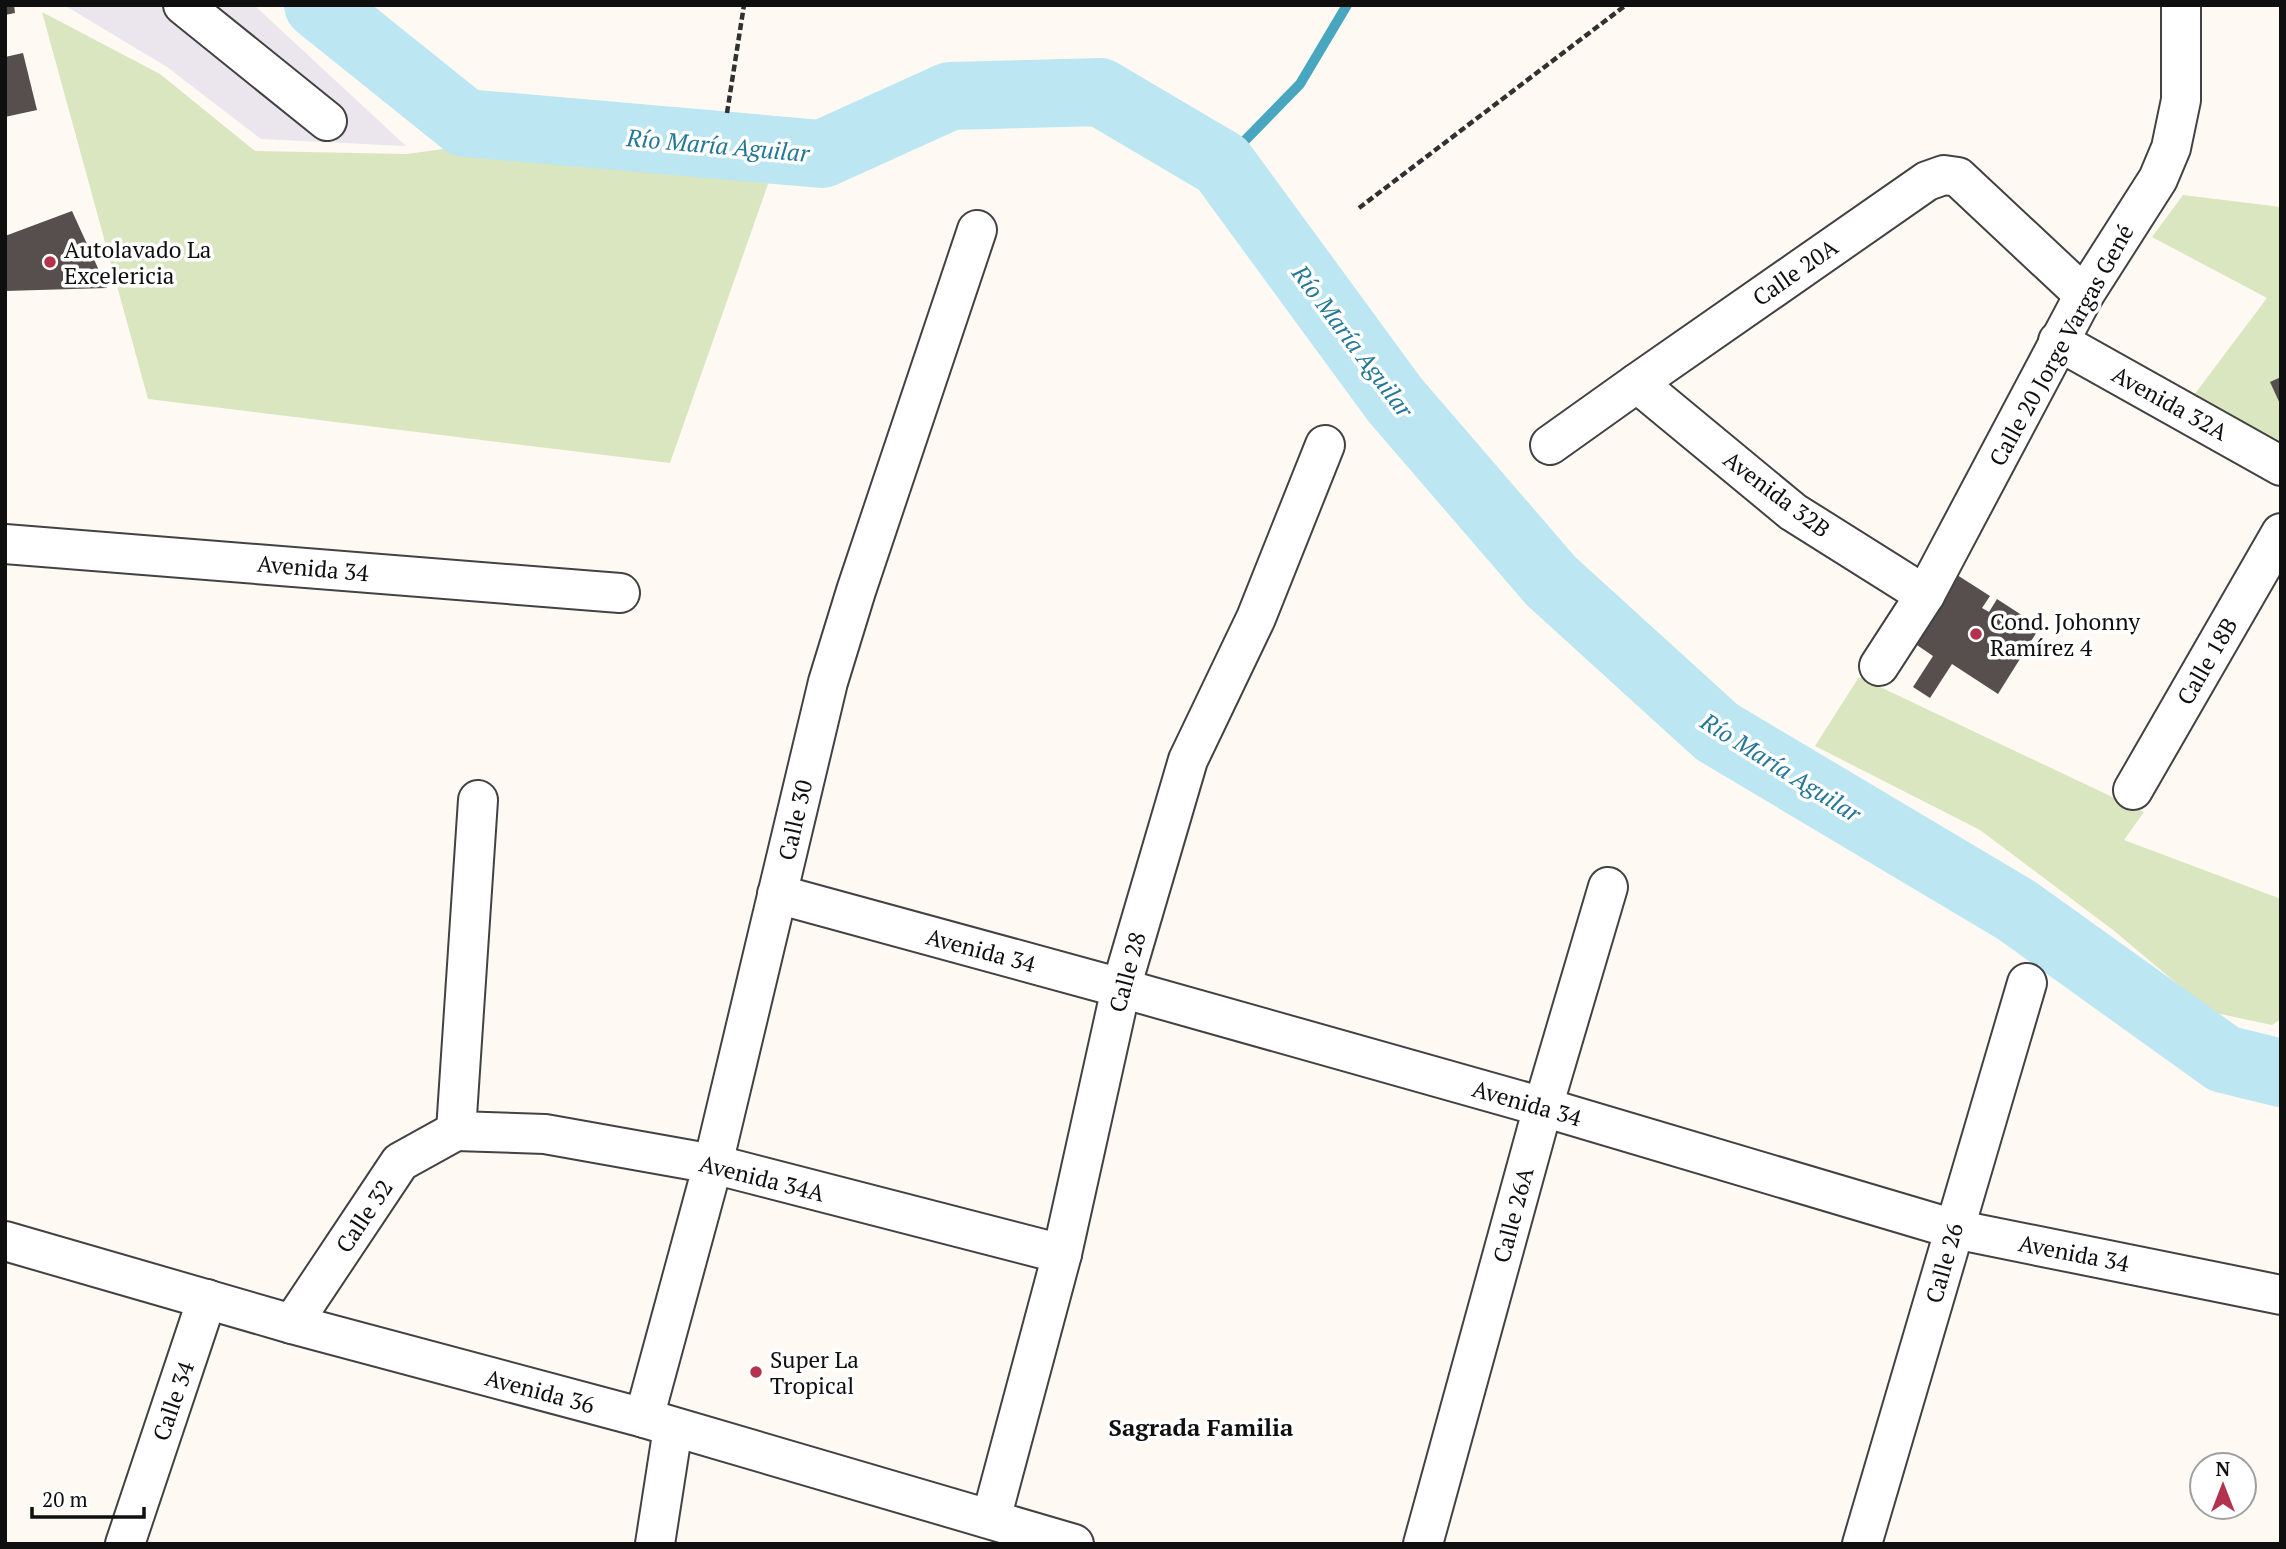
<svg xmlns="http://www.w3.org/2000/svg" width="2286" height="1549" font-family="'PT Serif',serif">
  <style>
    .industrial { fill: #ebe5ed }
    .green { fill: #dae6bf }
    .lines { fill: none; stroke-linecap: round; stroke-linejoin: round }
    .stream { stroke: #49a6c1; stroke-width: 10 }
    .river { stroke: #bce6f1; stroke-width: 68 }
    .building { fill: #574f4d }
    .minor-casing { stroke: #424242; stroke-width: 42 }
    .path { stroke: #313131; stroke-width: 4.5; stroke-dasharray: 7 3.5; stroke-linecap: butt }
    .minor { stroke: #fff; stroke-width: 38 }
    .poi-dot { fill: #b3334f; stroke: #fff; stroke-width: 2.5 }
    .labels { text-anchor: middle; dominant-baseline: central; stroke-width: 7; stroke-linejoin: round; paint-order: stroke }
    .poi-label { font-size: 23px; fill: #0f0f0f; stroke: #fff; text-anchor: start }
    .street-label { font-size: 23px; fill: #0f0f0f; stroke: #fff }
    .water-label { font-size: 24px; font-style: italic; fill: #237897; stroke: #fff }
    .neighbourhood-label { font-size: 24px; font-weight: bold; fill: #0f0f0f; stroke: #fff }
  </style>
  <rect width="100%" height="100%" fill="#fefaf3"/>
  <polygon class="industrial" points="64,5 254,5 406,146 261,139 167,67"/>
  <g class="green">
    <polygon points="42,12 160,74 255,151 406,154 481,144 773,170 670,463 148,399"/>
    <polygon points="2183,195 2281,207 2281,445 2194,395 2267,298 2152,237"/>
    <polygon points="1859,677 2144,812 2124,840 2281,899 2281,1019 2272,1025 2211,1012 2113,930 1980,830 1815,746"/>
  </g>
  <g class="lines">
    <polyline class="stream" points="1222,164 1300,84 1347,5"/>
    <polyline class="river" points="318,5 465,123 822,154 950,96 1100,92 1222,164 1395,400 1551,581 1717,732 2016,910 2224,1059 2281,1073"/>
  </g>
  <g class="building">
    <polygon points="5,5 14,5 15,13 5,15"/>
    <polygon points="23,53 37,110 5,117 5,57"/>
    <polygon points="72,211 107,288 5,291 5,236"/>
    <polygon points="2281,377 2281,406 2270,382"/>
    <polygon points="1954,573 1990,596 1982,608 1989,612 1997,599 2040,627 1998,694 1952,664 1930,698 1913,687 1933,656 1911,641"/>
  </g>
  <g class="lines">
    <g class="minor-casing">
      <g id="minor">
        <polyline points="183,5 327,121"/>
        <polyline points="2058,341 2281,466"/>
        <polyline points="1637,383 1793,512 1925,595"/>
        <polyline points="1550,445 1637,383 1927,181 1944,175 1958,177 2084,295"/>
        <polyline points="5,544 620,593"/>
        <polyline points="1879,666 1925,595 2084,295 2158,179 2171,148 2181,100 2181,5"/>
        <polyline points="2133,790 2281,533"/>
        <polyline points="777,894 1121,988 1543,1107 1954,1229 2281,1295"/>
        <polyline points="456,1131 545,1134 713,1164 1062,1254"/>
        <polyline points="456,1131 478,800"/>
        <polyline points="5,1241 292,1324 644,1418 1074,1544"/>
        <polyline points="292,1324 400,1162 456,1131"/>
        <polyline points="644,1418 713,1164 828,682 856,591 977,230"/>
        <polyline points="991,1519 1062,1254 1121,988 1188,760 1256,618 1325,445"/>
        <polyline points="125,1544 207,1299"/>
        <polyline points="655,1544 673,1428"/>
        <polyline points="1423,1544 1543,1107 1608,887"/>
        <polyline points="1862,1544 2027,983"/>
      </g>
    </g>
    <g class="path">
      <polyline points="727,113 744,5"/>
      <polyline points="1359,208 1626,5"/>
    </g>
    <use href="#minor" class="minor"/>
  </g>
  <g class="poi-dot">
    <circle cx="50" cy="262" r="7"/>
    <circle cx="1976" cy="634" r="7"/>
    <circle cx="756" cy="1372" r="7"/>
  </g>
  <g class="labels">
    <g class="poi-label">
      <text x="64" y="249">Autolavado La<tspan x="64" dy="26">Excelericia</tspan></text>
      <text x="1990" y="621">Cond. Johonny<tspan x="1990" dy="26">Ramírez 4</tspan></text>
      <text x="770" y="1359">Super La<tspan x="770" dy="26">Tropical</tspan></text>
    </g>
    <g class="street-label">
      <text transform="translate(1795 272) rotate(-35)">Calle 20A</text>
      <text transform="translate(2061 345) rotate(-61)">Calle 20 Jorge Vargas Gené</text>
      <text transform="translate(2170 403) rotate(29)">Avenida 32A</text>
      <text transform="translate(1777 494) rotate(37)">Avenida 32B</text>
      <text transform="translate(313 568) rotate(5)">Avenida 34</text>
      <text transform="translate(2207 661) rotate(-60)">Calle 18B</text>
      <text transform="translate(795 820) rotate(-77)">Calle 30</text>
      <text transform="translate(981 950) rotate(15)">Avenida 34</text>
      <text transform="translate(1127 972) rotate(-75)">Calle 28</text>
      <text transform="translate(1527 1103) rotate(16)">Avenida 34</text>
      <text transform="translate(762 1178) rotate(14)">Avenida 34A</text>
      <text transform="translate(1513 1215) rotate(-75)">Calle 26A</text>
      <text transform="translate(364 1216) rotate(-56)">Calle 32</text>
      <text transform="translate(2074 1253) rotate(11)">Avenida 34</text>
      <text transform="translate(1944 1263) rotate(-74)">Calle 26</text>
      <text transform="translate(540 1391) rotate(15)">Avenida 36</text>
      <text transform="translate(173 1401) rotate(-71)">Calle 34</text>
    </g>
    <g class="water-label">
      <text transform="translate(718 145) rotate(5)">Río María Aguilar</text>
      <text transform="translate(1353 341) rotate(53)">Río María Aguilar</text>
      <text transform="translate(1781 767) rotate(32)">Río María Aguilar</text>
    </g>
    <g class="neighbourhood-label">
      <text x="1201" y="1427">Sagrada Familia</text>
    </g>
  </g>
  <rect width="2286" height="1549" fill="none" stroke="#0f0f0f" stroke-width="14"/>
  <g transform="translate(2223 1486)"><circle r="33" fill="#ffffff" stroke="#9f9f9f" stroke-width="2"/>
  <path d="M0-5L12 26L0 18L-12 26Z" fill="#b3334f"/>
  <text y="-10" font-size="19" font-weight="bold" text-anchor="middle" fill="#0f0f0f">N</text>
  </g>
  <path d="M32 1507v10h112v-10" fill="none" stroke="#0f0f0f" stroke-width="3.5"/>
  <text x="42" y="1507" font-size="21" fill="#0f0f0f" stroke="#ffffff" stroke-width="5" paint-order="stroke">20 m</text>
</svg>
